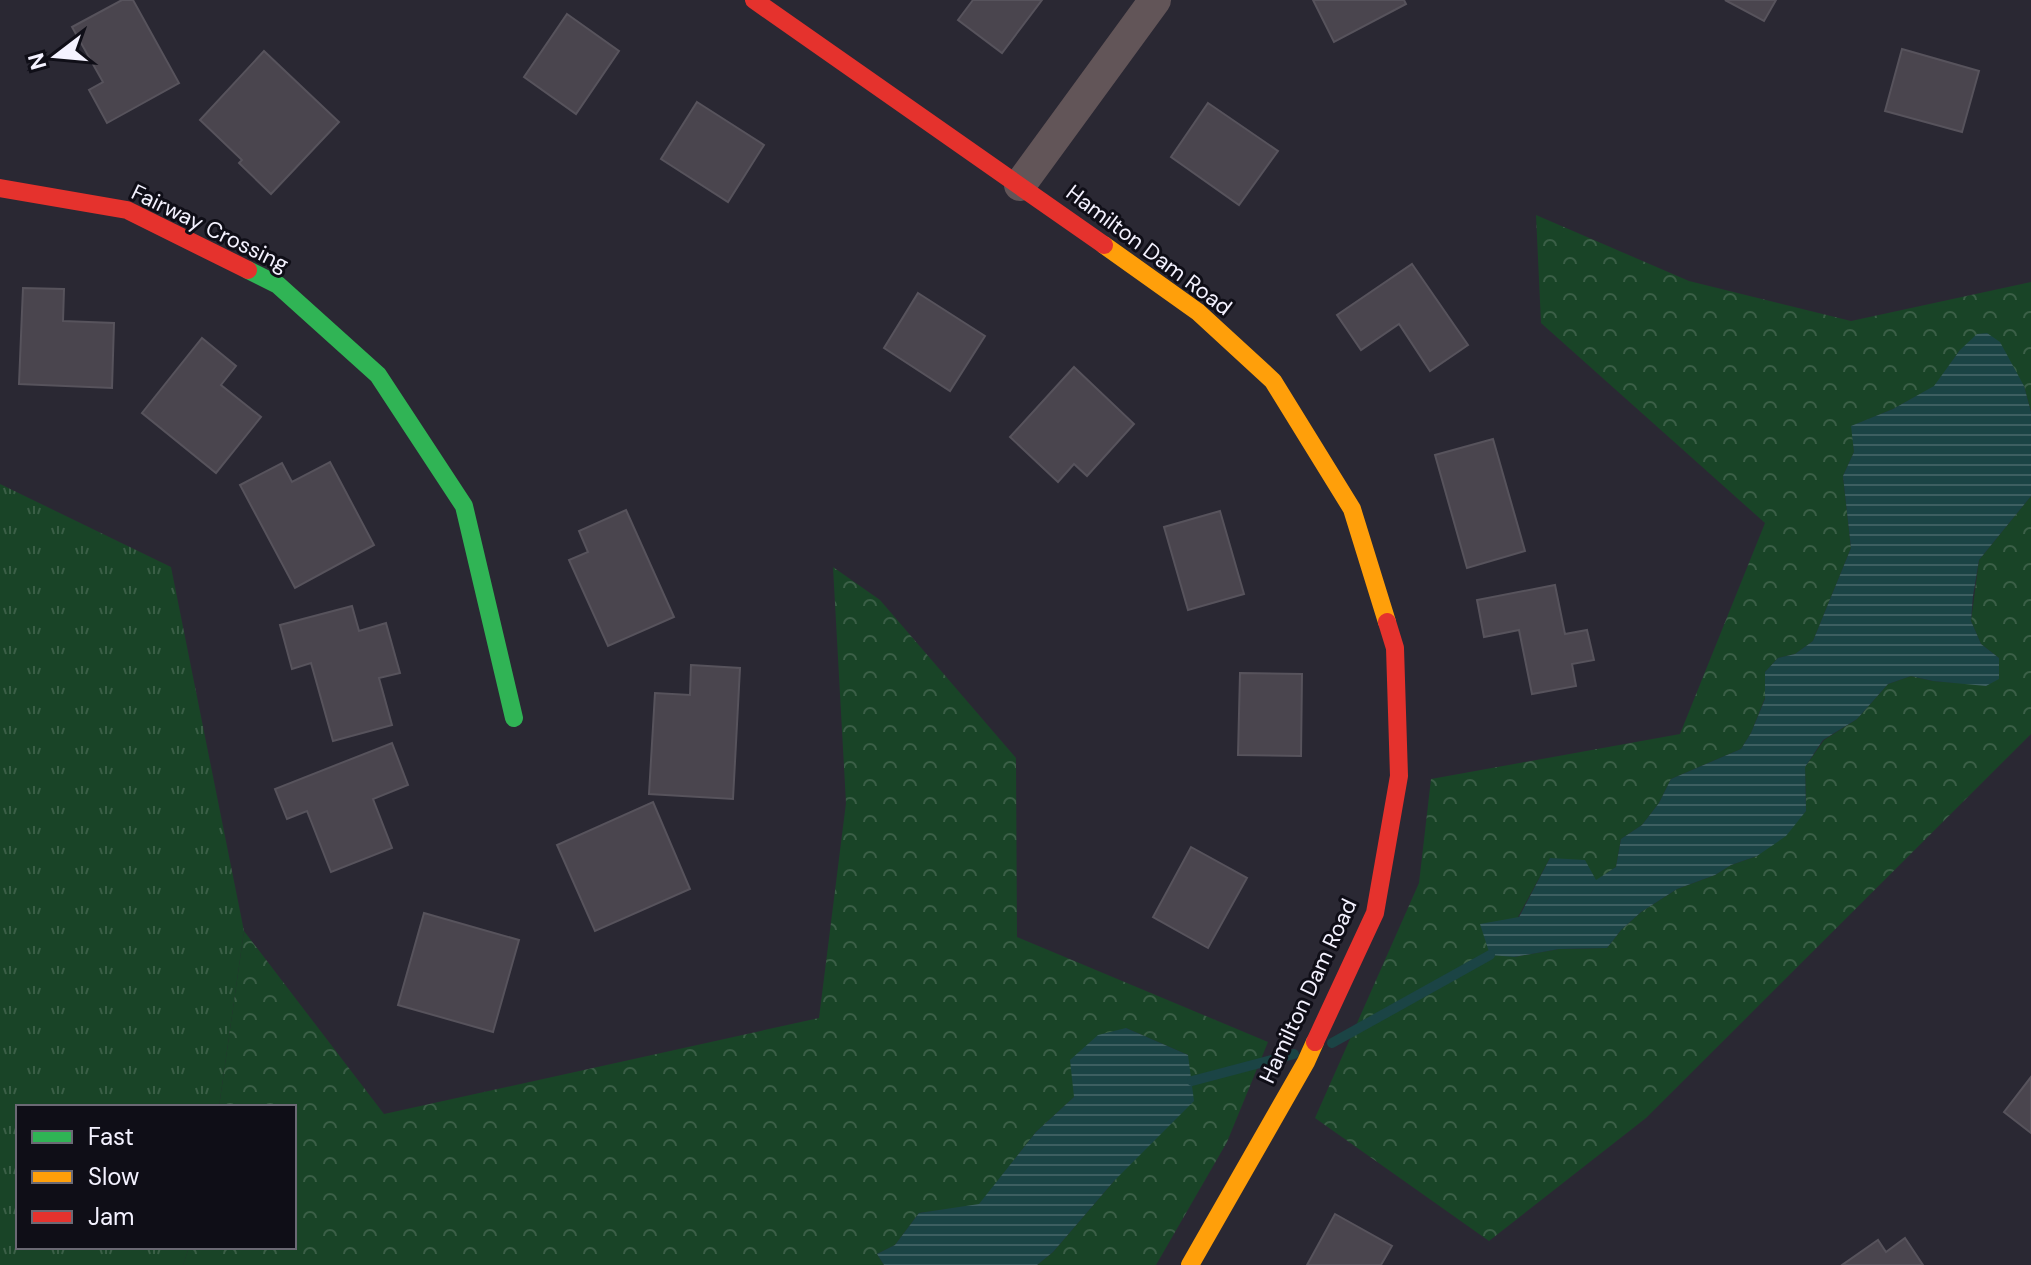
<svg xmlns="http://www.w3.org/2000/svg" width="2031" height="1265" font-family="'DM Sans',sans-serif">
  <style>
    .grass { fill: url(#grass-tufts) }
    .forest { fill: url(#forest-crowns) }
    .water { fill: url(#water-rules) }
    .lines { fill: none; stroke-linecap: round; stroke-linejoin: round }
    .stream { stroke: #1b4445; stroke-width: 10 }
    .building { fill: #4a454e; stroke: #57535c; stroke-width: 2 }
    .street { stroke: #625558; stroke-width: 32 }
    .fast { stroke: #30b455; stroke-width: 18 }
    .slow { stroke: #ff9f0a; stroke-width: 18 }
    .jam { stroke: #e5322d; stroke-width: 18 }
    .labels { text-anchor: middle; dominant-baseline: central; stroke-width: 6; stroke-linejoin: round; paint-order: stroke }
    .street-label { font-size: 22px; fill: #f4f2ff; stroke: #0f0e17 }
  </style>
  <defs>
    <pattern id="grass-tufts" width="24" height="20" patternUnits="userSpaceOnUse" patternTransform="scale(2)"><rect width="24" height="20" fill="#194427"/><path d="M3 7l-1-3M5 7V3M7 7l1-3M15 17l-1-3M17 17v-4M19 17l1-3" fill="none" stroke="#3b5f47"/></pattern>
    <pattern id="forest-crowns" width="20" height="18" patternUnits="userSpaceOnUse" patternTransform="scale(2)"><rect width="20" height="18" fill="#194427"/><path d="M2 6a3 3 0 1 1 6 0M12 15a3 3 0 1 1 6 0" fill="none" stroke="#3b5f47"/></pattern>
    <pattern id="water-rules" width="6" height="5" patternUnits="userSpaceOnUse" patternTransform="scale(2)"><rect width="6" height="5" fill="#1b4445"/><path d="M0 2.5h6" fill="none" stroke="#3d5f61"/></pattern>
  </defs>
  <rect width="100%" height="100%" fill="#2a2833"/>
  <polygon class="grass" points="0,484 171,567 244,931 219,1107 18,1107 18,1247 189,1247 183,1265 0,1265"/>
  <g class="forest">
    <polygon points="1536,215 1689,281 1851,321 2031,282 2031,412 2024,386 1960,350 1935,386 1893,409 1852,426 1854,452 1843,476 1851,548 1813,641 1795,654 1778,658 1765,672 1765,698 1751,733 1741,749 1671,779 1659,803 1642,825 1621,839 1616,867 1596,881 1550,858 1518,917 1514,957 1559,949 1607,948 1621,930 1641,912 1677,889 1715,875 1731,865 1757,856 1806,811 1805,767 1824,740 1857,719 1888,684 1911,676 1933,681 1958,683 1999,658 1981,644 1971,621 1979,560 2031,496 2031,734 1646,1118 1489,1241 1315,1118 1419,883 1431,779 1680,734 1765,523 1541,323"/>
    <polygon points="833,567 880,600 1016,758 1017,937 1268,1042 1227,1142 1156,1265 1037,1265 1053,1252 1114,1181 1188,1055 1126,1028 1074,1097 1036,1132 979,1205 919,1213 895,1245 877,1254 884,1265 183,1265 189,1247 294,1247 294,1107 219,1107 244,931 384,1114 819,1018 846,803"/>
  </g>
  <g class="water">
    <polygon points="1987,333 2000,342 2024,386 2031,412 2031,496 1979,560 1973,596 1971,621 1981,644 1999,658 1999,679 1986,686 1933,681 1911,676 1888,684 1857,719 1823,740 1805,767 1806,811 1786,836 1757,856 1731,865 1715,875 1677,889 1641,912 1621,930 1607,948 1559,949 1514,957 1490,955 1480,924 1519,917 1550,858 1585,860 1596,880 1616,867 1621,839 1642,825 1659,803 1671,779 1741,749 1751,733 1765,699 1765,672 1778,658 1795,654 1813,641 1851,548 1843,476 1854,452 1851,426 1893,409 1934,386 1960,350 1977,334"/>
    <polygon points="1126,1028 1188,1055 1194,1101 1114,1181 1053,1252 1037,1265 884,1265 877,1254 895,1245 919,1213 979,1204 1036,1132 1074,1097 1070,1060 1098,1035"/>
  </g>
  <g class="lines">
    <g class="stream">
      <polyline points="1332,1043 1490,955"/>
      <polyline points="1192,1081 1294,1054"/>
    </g>
  </g>
  <g class="building">
    <polygon points="122,0 133,0 179,83 107,123 89,90 103,82 72,27"/>
    <polygon points="973,0 1042,0 1002,53 958,20"/>
    <polygon points="1313,0 1404,0 1406,4 1334,42"/>
    <polygon points="1725,0 1776,0 1764,21"/>
    <polygon points="567,14 619,51 576,114 524,77"/>
    <polygon points="1902,49 1979,71 1962,132 1885,111"/>
    <polygon points="264,51 339,122 271,194 239,163 242,160 200,120"/>
    <polygon points="697,102 764,145 728,202 661,159"/>
    <polygon points="1208,103 1278,151 1239,205 1171,157"/>
    <polygon points="1412,264 1468,345 1430,371 1399,324 1361,350 1337,315"/>
    <polygon points="23,288 64,289 63,321 114,323 112,388 19,384"/>
    <polygon points="918,293 985,336 950,391 884,348"/>
    <polygon points="202,338 236,366 221,385 261,417 216,473 142,413"/>
    <polygon points="1074,367 1134,424 1087,476 1074,464 1058,482 1010,437"/>
    <polygon points="1493,439 1525,551 1467,568 1435,455"/>
    <polygon points="330,462 374,545 295,588 240,485 282,463 292,482"/>
    <polygon points="626,510 674,617 608,646 569,560 588,552 579,531"/>
    <polygon points="1220,511 1244,594 1188,610 1164,527"/>
    <polygon points="1555,585 1565,634 1587,630 1594,660 1572,664 1576,686 1532,694 1519,630 1484,637 1477,600"/>
    <polygon points="352,606 359,631 386,623 400,673 379,678 392,725 333,741 311,663 292,669 280,625"/>
    <polygon points="691,665 740,668 733,799 649,794 655,693 690,695"/>
    <polygon points="1240,673 1302,674 1301,756 1238,755"/>
    <polygon points="392,743 408,785 373,799 392,848 331,872 307,811 287,819 275,789"/>
    <polygon points="653,802 690,889 595,931 557,845"/>
    <polygon points="1191,847 1247,878 1208,948 1153,917"/>
    <polygon points="424,913 519,940 493,1032 398,1005"/>
    <polygon points="2031,1077 2031,1133 2004,1112"/>
    <polygon points="1335,1214 1392,1246 1381,1265 1307,1265"/>
    <polygon points="1905,1238 1923,1265 1842,1265 1878,1240 1886,1252"/>
  </g>
  <g class="lines">
    <polyline class="street" points="1020,185 1155,0"/>
    <polyline class="fast" points="248,270 278,285 378,375 464,506 514,718"/>
    <g class="slow">
      <polyline points="1104,245 1198,312 1273,381 1352,509 1387,622"/>
      <polyline points="1190,1265 1306,1062 1315,1042"/>
    </g>
    <g class="jam">
      <polyline points="754,0 1104,245"/>
      <polyline points="0,188 127,210 248,270"/>
      <polyline points="1315,1042 1375,913 1399,776 1395,648 1387,622"/>
    </g>
  </g>
  <g class="labels">
    <g class="street-label">
      <text transform="translate(210 228) rotate(26)">Fairway Crossing</text>
      <text transform="translate(1149 250) rotate(37)">Hamilton Dam Road</text>
      <text transform="translate(1308 991) rotate(-65)">Hamilton Dam Road</text>
    </g>
  </g>
  <rect x="16" y="1105" width="280" height="144" fill="#0f0e17" stroke="#6b6974" stroke-width="2"/>
  <rect x="32" y="1131" width="40" height="12" fill="#30b455" stroke="#6b6974" stroke-width="2"/>
  <text x="88" y="1145" font-size="24" fill="#f4f2ff">Fast</text>
  <rect x="32" y="1171" width="40" height="12" fill="#ff9f0a" stroke="#6b6974" stroke-width="2"/>
  <text x="88" y="1185" font-size="24" fill="#f4f2ff">Slow</text>
  <rect x="32" y="1211" width="40" height="12" fill="#e5322d" stroke="#6b6974" stroke-width="2"/>
  <text x="88" y="1225" font-size="24" fill="#f4f2ff">Jam</text>
  <g transform="translate(56 56) rotate(254)" stroke="#0f0e17" stroke-width="6" paint-order="stroke">
  <path d="M0-6L14 30L0 20L-14 30Z" fill="#f4f2ff"/>
  <text y="-12" font-size="22" font-weight="bold" text-anchor="middle" fill="#f4f2ff">N</text>
  </g>
</svg>
